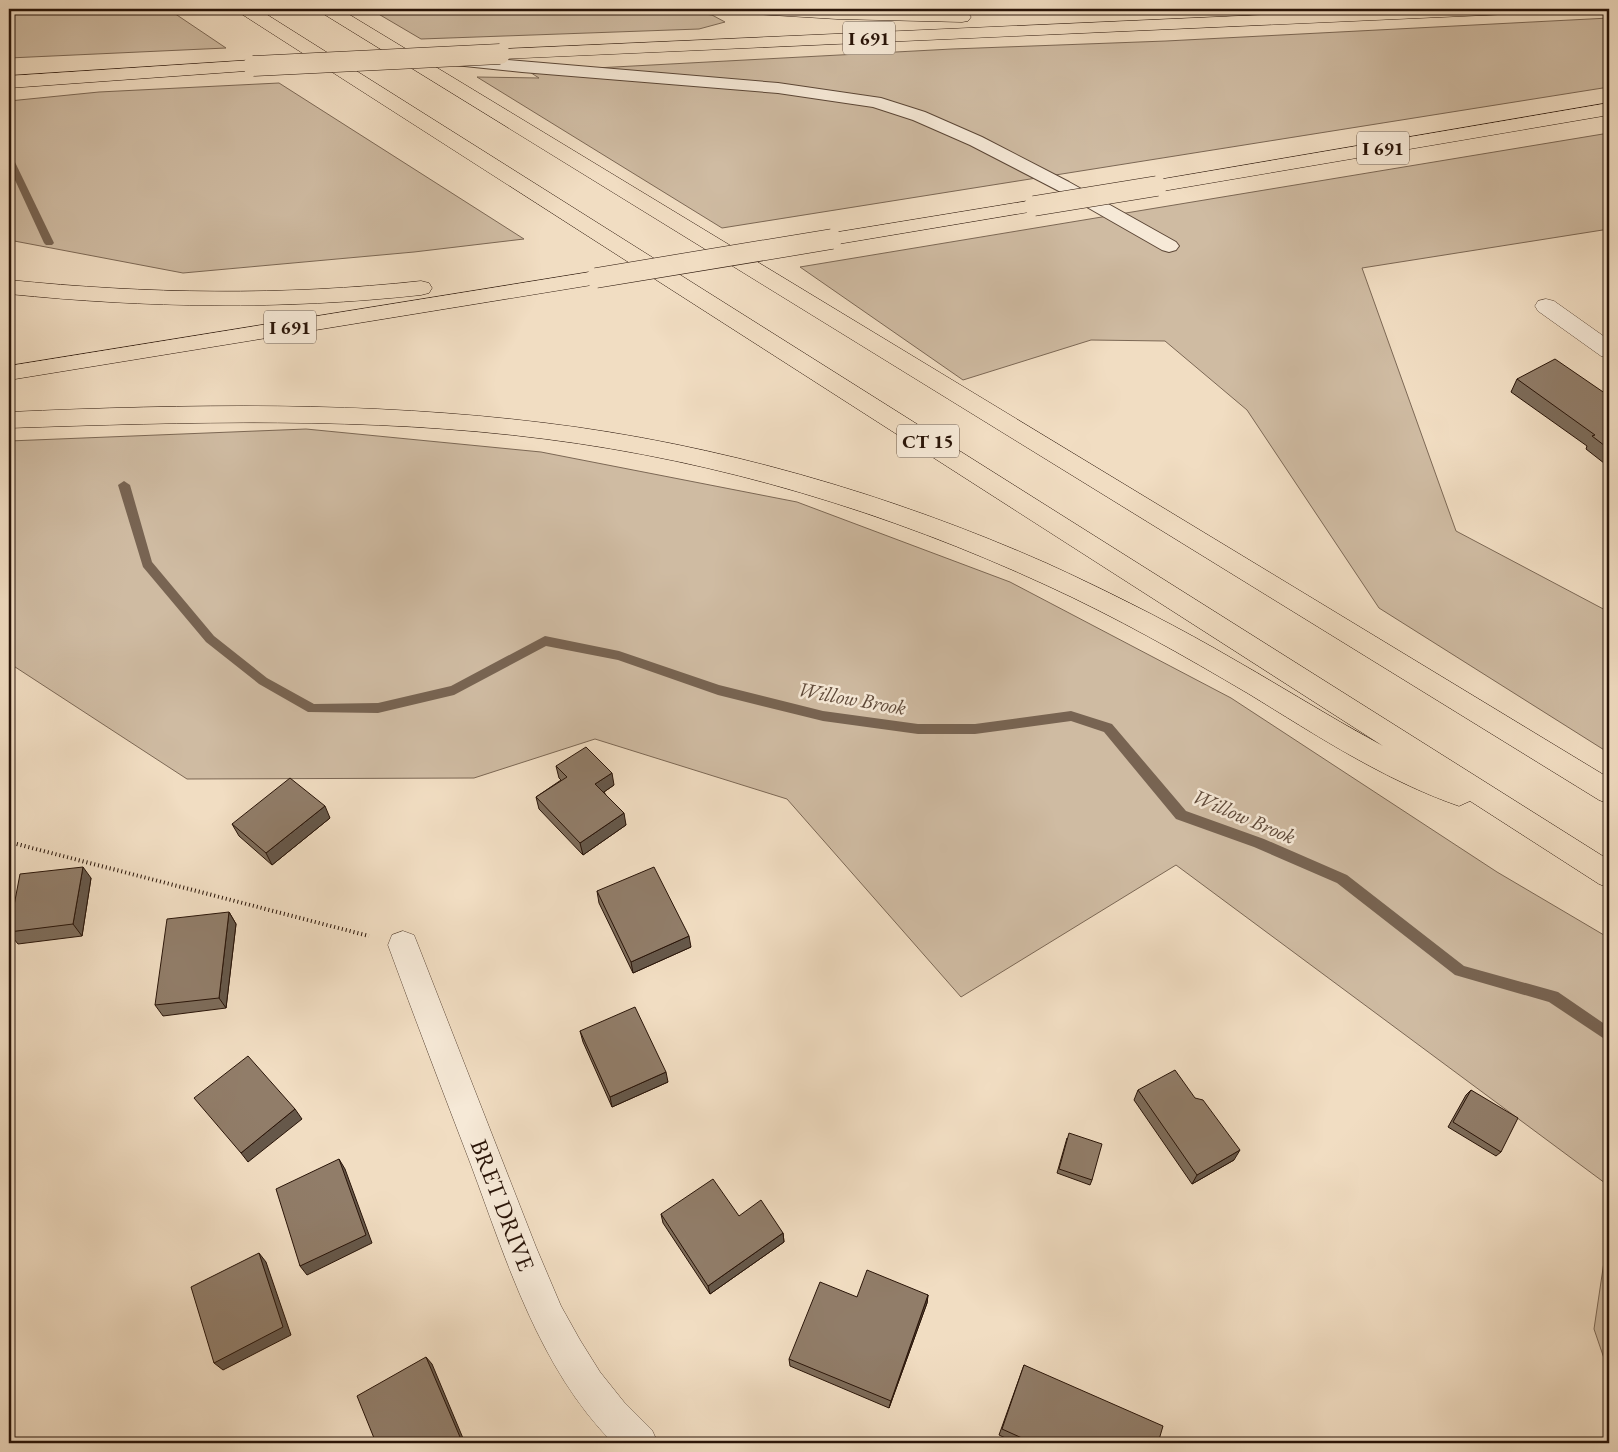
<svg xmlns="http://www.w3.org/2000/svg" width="1618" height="1452" font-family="'EB Garamond',serif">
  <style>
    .green { fill: #cfbba2; stroke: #7c6855 }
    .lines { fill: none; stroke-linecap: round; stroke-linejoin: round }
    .stream { fill: #786452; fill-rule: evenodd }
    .service-casing { stroke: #5b4636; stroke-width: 2 }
    .minor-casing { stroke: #5b4636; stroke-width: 1 }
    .motorway-casing { stroke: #291408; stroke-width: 1 }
    .path-far1 { stroke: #291408; stroke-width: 3; stroke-dasharray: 1 2.5; stroke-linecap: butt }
    .path { stroke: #291408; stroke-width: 4; stroke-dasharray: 1 3; stroke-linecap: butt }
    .service { fill: #f6e9d7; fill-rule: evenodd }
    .minor { fill: #f6e9d7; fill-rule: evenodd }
    .motorway { fill: #f1ddc2; fill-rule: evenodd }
    .motorway-bridge-casing { stroke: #291408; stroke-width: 21; stroke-linecap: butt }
    .motorway-bridge { stroke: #f1ddc2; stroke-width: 20 }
    .wall { fill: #7d6c5a; stroke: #291408 }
    .shaded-wall { fill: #66584a; stroke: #291408 }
    .building { fill: #917d69; stroke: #291408 }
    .labels { text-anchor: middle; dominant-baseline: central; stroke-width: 5; stroke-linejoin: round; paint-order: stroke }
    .shield { fill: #f6e9d7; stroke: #665446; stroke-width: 1 }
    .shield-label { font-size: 19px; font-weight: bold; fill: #291408 }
    .water-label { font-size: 21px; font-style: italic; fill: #5e4939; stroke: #f6e9d7 }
    .near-street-label { font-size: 24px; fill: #291408; stroke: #f6e9d7 }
  </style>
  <rect width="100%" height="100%" fill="#f1ddc2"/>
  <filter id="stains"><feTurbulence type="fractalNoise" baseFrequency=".004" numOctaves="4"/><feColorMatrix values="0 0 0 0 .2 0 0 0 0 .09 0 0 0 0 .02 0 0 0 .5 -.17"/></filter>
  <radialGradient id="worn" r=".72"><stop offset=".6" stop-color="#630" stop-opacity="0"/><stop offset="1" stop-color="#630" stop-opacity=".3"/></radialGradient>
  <g class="green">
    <polygon points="9,9 168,9 226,48 9,58"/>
    <polygon points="370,9 665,9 712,15 725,22 699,29 421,39"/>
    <polygon points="1609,18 1609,87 722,228 477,77 539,78 522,67 558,70 952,49 1166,41"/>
    <polygon points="279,83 524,239 414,252 183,273 9,240 9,101 99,92"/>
    <polygon points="1609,133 1609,229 1362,268 1456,531 1609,612 1609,753 1379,608 1247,410 1165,341 1091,340 963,380 800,267"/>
    <polygon points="306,429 541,452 797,502 1010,582 1231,698 1497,872 1609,938 1609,1186 1176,865 961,997 787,799 595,739 474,778 187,779 9,663 9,441"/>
    <polygon points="1609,1228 1609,1373 1594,1329"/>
  </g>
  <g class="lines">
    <g class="stream">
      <polygon points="9,155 13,158 54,243 52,245 46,245 44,243 9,167"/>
      <polygon points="124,481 130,485 152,562 214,636 267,678 314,704 378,703 451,686 545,636 619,651 719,685 823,711 918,724 975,724 1071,711 1112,724 1186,811 1264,839 1347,875 1464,966 1558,992 1609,1027 1609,1042 1549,1002 1455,975 1337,883 1254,847 1176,819 1104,732 1071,721 975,734 918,734 823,721 718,695 618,660 546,646 454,695 378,713 308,712 259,684 206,642 143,567 118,485"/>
    </g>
    <g class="service-casing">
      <polygon id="service" points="461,56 778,83 881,98 925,112 982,137 1069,182 1176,242 1179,246 1176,250 1169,252 1162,250 1057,190 970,145 913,120 873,107 778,93 522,72 455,65 453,61 455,57"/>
    </g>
    <g class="minor-casing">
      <g id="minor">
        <polygon points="1546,299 1554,301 1609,340 1609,358 1601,356 1538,311 1535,306 1538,301"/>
        <path d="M 403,931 L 414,935 L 418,945 L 536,1247 L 561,1306 L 580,1340 L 600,1372 L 624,1402 L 652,1430 L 658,1443 L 613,1443 C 539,1368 507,1262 471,1165 C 443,1092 415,1019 388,945 L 392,935 Z"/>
      </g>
    </g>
    <g class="motorway-casing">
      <g id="motorway">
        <path d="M 237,9 L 258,9 L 1609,860 L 1609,888 L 1599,884 L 1470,801 L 1459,806 C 1384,780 1316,735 1249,694 C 1183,655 1116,617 1046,585 C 888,512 719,461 546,439 C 367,416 188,422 9,428 L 9,412 C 188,404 367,401 545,423 C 717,444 887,493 1046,563 C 1103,589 1159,617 1214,648 C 1271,680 1326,715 1383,746 L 240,13 Z"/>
        <polygon points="319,9 340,9 1609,778 1609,804 1599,800 322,13"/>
        <polygon points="746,9 962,12 968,13 971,17 968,21 962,22 837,19 755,14 749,13"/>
        <polygon points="1395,9 1518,9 1515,13 1509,14 500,59 494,58 491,54 494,50 500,49"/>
        <polygon points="253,60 260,62 262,66 260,70 9,88 9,76"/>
        <polygon points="1609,103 1609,115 1157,192 1150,190 1147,186 1150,182 1157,180"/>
        <polygon points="1034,200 1041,202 1044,206 1041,210 832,245 825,243 822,239 825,235 832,233"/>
        <polygon points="596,271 604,273 607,278 604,283 9,380 9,366"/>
        <path d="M 9,280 C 147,294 283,296 421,281 L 429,283 L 432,288 L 429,293 L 421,295 C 283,310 147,308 9,294 Z"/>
      </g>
    </g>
    <polyline class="path-far1" points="9,842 12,843"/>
    <polyline class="path" points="9,842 369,936"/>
    <use href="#service" class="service"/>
    <use href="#minor" class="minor"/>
    <use href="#motorway" class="motorway"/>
    <g class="motorway-bridge-casing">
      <g id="motorway-bridge">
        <polyline points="253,66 500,54"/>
        <polyline points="1034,206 1157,186"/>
        <polyline points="596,278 832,239"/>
      </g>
    </g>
    <use href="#motorway-bridge" class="motorway-bridge"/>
  </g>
  <g class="wall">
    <polygon points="1517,379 1609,396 1609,467 1586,449 1587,446 1511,392"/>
    <polygon points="556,766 614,785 604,792 626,825 583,855 539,809 536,797 561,780 559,778"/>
    <polygon points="330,818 272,865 239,836 232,824"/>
    <polygon points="91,878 82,936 18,944 9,933 9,930"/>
    <polygon points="597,891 691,947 633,973 599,903"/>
    <polygon points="229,912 236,924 226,1008 163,1016 155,1005"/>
    <polygon points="580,1031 668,1082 612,1107 583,1042"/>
    <polygon points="1138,1090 1195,1098 1234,1160 1192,1184 1134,1100"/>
    <polygon points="1471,1090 1501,1152 1496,1156 1448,1127 1466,1095"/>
    <polygon points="1067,1138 1092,1180 1090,1185 1057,1173"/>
    <polygon points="661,1214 739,1216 783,1233 784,1242 710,1294 663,1223"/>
    <polygon points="928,1295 927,1303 889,1408 790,1366 789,1359 857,1297"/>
    <polygon points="1024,1365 1158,1443 1016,1443 999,1435"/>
  </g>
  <g class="shaded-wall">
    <polygon points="612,773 614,785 598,796 595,784"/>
    <polygon points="325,806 330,818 272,865 266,853"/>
    <polygon points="624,813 626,825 583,855 580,843"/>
    <polygon points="83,867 91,878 82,936 73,924"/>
    <polygon points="229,912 236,924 226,1008 219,998"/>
    <polygon points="689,936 691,947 633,973 631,962"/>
    <polygon points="666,1072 668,1082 612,1107 610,1097"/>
    <polygon points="295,1109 302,1119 248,1162 241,1153"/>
    <polygon points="1240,1150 1234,1160 1192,1184 1197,1175"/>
    <polygon points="339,1159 345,1169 372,1243 307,1275 300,1266"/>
    <polygon points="783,1233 784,1242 710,1294 708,1286"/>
    <polygon points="259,1253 266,1262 291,1335 223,1370 214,1363"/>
    <polygon points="928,1295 927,1303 889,1408 891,1401"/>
    <polygon points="426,1357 432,1364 465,1443 450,1443"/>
  </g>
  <g class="building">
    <polygon points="1555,359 1609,396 1609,449 1592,436 1595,435 1517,379"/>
    <polygon points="586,747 612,773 595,784 624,813 580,843 536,797 567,777 556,766"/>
    <polygon points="290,778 325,806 266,853 232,824"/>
    <polygon points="83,867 73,924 9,932 20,874"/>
    <polygon points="654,867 689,936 631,962 597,891"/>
    <polygon points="229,912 219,998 155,1005 167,919"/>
    <polygon points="635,1007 666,1072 610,1097 580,1031"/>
    <polygon points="248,1056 295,1109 241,1153 194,1098"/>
    <polygon points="1175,1070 1195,1098 1203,1100 1240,1150 1197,1175 1138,1090"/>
    <polygon points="1471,1090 1518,1118 1501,1152 1453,1122"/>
    <polygon points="1069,1133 1102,1144 1092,1180 1059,1169"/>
    <polygon points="339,1159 366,1235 300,1266 276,1189"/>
    <polygon points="713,1179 739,1216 761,1200 783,1233 708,1286 661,1214"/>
    <polygon points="259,1253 283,1327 214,1363 191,1287"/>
    <polygon points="867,1270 928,1295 891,1401 789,1359 820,1282 857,1297"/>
    <polygon points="426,1357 460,1437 450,1443 376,1443 357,1396"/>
    <polygon points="1024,1365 1163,1426 1158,1443 1033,1443 1002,1429"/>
  </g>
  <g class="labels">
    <g class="shield">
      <rect x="843" y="21.5" width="52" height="33" rx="4"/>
      <rect x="1357" y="131.5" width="52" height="33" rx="4"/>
      <rect x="264" y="310.5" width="52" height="33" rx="4"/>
      <rect x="897" y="424.5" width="62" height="33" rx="4"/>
    </g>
    <g class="shield-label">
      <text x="869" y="38">I 691</text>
      <text x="1383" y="148">I 691</text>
      <text x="290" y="327">I 691</text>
      <text x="928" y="441">CT 15</text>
    </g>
    <g class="water-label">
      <text transform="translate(852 698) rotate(10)">Willow Brook</text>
      <text transform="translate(1244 816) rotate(23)">Willow Brook</text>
    </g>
    <g class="near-street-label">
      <text transform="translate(503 1205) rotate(69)">BRET DRIVE</text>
    </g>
  </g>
  <rect width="1618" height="1452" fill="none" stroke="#f1ddc2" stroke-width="30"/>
  <rect x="10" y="10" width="1598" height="1432" fill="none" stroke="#291408" stroke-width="2.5"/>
  <rect x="15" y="15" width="1588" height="1422" fill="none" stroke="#291408"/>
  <rect width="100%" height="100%" filter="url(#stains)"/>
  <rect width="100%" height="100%" fill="url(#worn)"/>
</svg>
